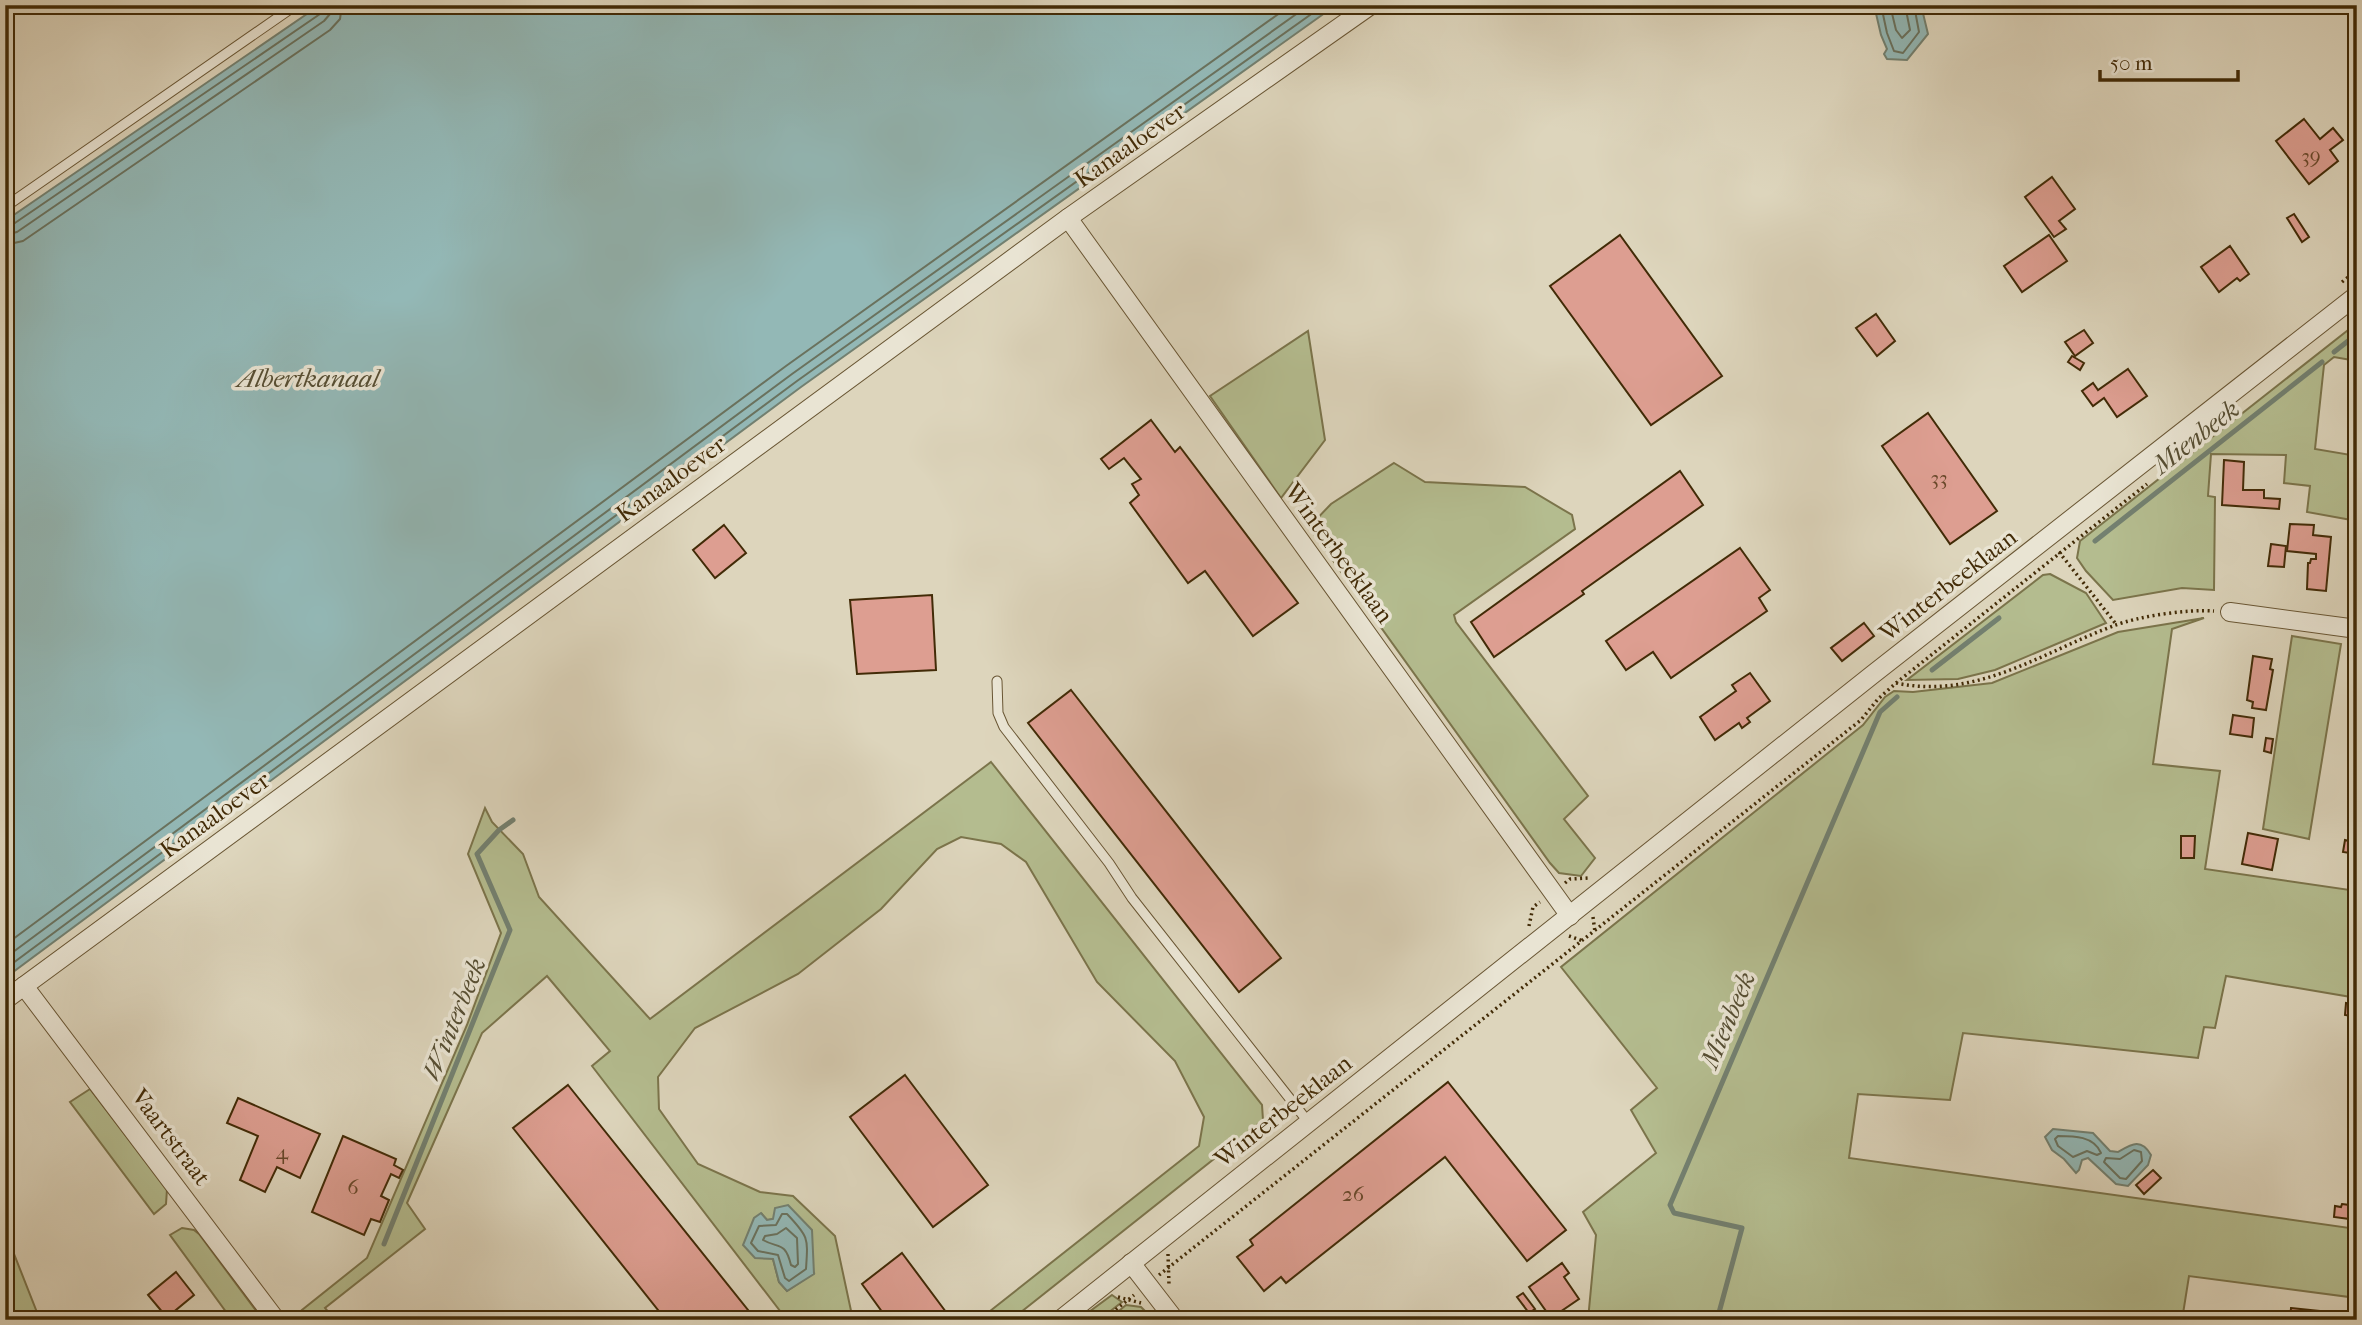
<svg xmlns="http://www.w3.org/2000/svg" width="2362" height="1325" font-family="'IM FELL French Canon',serif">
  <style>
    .green { fill: #b4bc8f; stroke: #7b744b; stroke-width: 2; fill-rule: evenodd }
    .water { fill: #93b8b6; stroke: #738070; stroke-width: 2 }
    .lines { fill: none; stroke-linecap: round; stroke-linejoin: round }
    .shore { stroke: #6a725e; stroke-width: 2 }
    .stream { stroke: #738070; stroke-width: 5 }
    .building { fill: #dd9e91; stroke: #422b07; stroke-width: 2 }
    .service-casing { stroke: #695634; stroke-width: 11 }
    .minor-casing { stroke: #695634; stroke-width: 20 }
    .path { stroke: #422b07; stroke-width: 3.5; stroke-dasharray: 2 3.5; stroke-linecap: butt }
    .service { stroke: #e9e4d3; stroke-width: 9 }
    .minor { stroke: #e9e4d3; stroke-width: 18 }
    .labels { text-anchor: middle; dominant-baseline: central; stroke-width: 7; stroke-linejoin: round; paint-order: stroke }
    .number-label { font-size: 21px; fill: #69482a }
    .street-label { font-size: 24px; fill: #422b07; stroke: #e9e4d3 }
    .water-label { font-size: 26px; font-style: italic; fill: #564e33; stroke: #e9e4d3 }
  </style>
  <rect width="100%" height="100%" fill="#ddd5bc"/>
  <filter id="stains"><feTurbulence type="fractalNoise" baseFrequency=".00286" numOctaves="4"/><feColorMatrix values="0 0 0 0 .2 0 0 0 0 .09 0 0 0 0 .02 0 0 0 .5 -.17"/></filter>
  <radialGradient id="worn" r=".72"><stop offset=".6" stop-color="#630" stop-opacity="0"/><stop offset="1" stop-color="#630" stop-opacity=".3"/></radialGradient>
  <g class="green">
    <polygon points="2357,323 2357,361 2334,357 2324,365 2315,449 2357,456 2357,521 2307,512 2310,486 2284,483 2286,455 2211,454 2208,496 2215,497 2214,590 2182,588 2113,600 2086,571 2077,558 2080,541"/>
    <polygon points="1308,331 1325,440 1281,498 1210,396"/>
    <polygon points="1394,463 1425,482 1525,487 1572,515 1575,529 1454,615 1456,622 1588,796 1564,819 1595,858 1581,876 1559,873 1550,863 1309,527 1331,504"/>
    <polygon points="2050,574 2086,593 2106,623 1995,670 1958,679 1907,680 2043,575"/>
    <polygon points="2204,618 2172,629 2153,764 2220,771 2205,869 2357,891 2357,998 2226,976 2215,1028 2204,1027 2198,1058 1963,1033 1950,1100 1858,1094 1849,1158 2357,1229 2357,1298 2189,1276 2182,1320 1588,1320 1596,1235 1583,1212 1656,1153 1631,1110 1657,1088 1561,967 1863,725 1885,697 1894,691 1913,692 1992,683 2118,632"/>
    <polygon points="2292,636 2341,644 2309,839 2263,829"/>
    <path d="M 991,762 L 1262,1105 L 1263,1120 L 1011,1320 L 987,1320 L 985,1315 L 1199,1146 L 1204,1117 L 1175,1061 L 1097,982 L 1026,862 L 1001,844 L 961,837 L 937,849 L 881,909 L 798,974 L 695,1028 L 658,1077 L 659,1109 L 698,1164 L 760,1192 L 793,1196 L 835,1236 L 853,1320 L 787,1320 L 592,1066 L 610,1051 L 547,976 L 482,1033 L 407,1203 L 425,1229 L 325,1308 L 335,1320 L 309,1320 L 302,1310 L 367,1258 L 467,1025 L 501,933 L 468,854 L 485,808 L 492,822 L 523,854 L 539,897 L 650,1019 ZM 761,1213 L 767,1220 L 773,1219 L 814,1273 L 787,1291 L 779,1282 Z"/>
    <polygon points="90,1089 167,1189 166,1204 154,1214 70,1102"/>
    <polygon points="182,1228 194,1230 199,1234 263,1320 232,1320 170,1235"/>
    <polygon points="5,1231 40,1320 5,1320"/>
    <polygon points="1112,1295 1122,1302 1099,1320 1078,1320"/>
    <polygon points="1126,1305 1141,1307 1154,1320 1108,1320"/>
  </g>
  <g class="water">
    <polygon points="320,5 1336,5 801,387 5,978 5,221"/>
    <polygon points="1874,5 1921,5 1928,34 1907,60 1887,59 1884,54 1887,49 1881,35"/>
    <path d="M 2053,1129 L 2093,1133 L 2110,1151 L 2118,1152 C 2132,1144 2141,1138 2151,1155 L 2148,1165 L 2128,1186 L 2116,1184 L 2088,1158 L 2082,1160 L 2079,1170 L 2076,1173 L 2064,1159 L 2052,1150 L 2045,1137 Z"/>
    <polygon points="788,1205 812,1230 814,1274 787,1291 779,1282 773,1259 755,1258 743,1245 754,1218 761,1213 767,1220 773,1219 775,1208"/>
  </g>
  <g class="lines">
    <g class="shore">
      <polyline points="1881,5 1887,33 1894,51 1903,53 1919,32 1914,5"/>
      <polyline points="1890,5 1896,30 1902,38 1910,30 1905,5"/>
      <polyline points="5,226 12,225 320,14 323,5"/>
      <polyline points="5,235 17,232 324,21 330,14 332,5"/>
      <polyline points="5,245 23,241 330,30 340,19 342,5"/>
      <polyline points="5,945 786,366 1291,5"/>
      <polyline points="5,958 792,374 1309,5"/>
      <polyline points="5,969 797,381 1324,5"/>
      <path d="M 2058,1136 C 2074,1136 2094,1136 2101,1153 L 2097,1155 L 2087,1151 L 2073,1157 L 2058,1146 L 2055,1139 Z"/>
      <polygon points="2134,1150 2141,1152 2142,1161 2126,1179 2120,1178 2104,1162 2106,1158 2120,1159"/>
      <path d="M 782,1214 L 787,1214 C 809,1237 808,1238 806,1269 L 789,1281 L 785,1278 L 778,1255 L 758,1251 L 751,1243 L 759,1226 L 776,1225 Z"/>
      <path d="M 786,1228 L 797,1238 L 798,1264 L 795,1267 L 791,1265 C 785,1241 779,1249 763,1240 L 765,1236 L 777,1234 Z"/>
    </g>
    <g class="stream">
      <polyline points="2334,352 2357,334"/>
      <polyline points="2095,541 2322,362"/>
      <polyline points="1932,670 1999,618"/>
      <polyline points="384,1244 510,930 477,854 499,830 513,820"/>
      <polyline points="1717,1320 1742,1228 1674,1213 1670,1205 1880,712 1897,697"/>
    </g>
  </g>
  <g class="building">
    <polygon points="2357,13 2357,30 2349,19"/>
    <polygon points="2304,119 2320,139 2333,128 2343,140 2330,150 2338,161 2309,184 2276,141"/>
    <polygon points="2052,177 2075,209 2059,221 2066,229 2054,237 2025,197"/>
    <polygon points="2294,214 2309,237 2302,242 2287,218"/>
    <polygon points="1620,235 1722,376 1651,425 1550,286"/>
    <polygon points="2049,235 2067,261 2022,292 2004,266"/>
    <polygon points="2357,238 2357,248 2353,250 2349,244"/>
    <polygon points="2230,246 2249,274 2240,281 2237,278 2219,292 2201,267"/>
    <polygon points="1876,314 1895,341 1877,356 1856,328"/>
    <polygon points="2084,330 2093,343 2075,356 2065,342"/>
    <polygon points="2072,356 2084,363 2080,370 2068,362"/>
    <polygon points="2128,369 2147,396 2117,417 2104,398 2093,406 2082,391 2093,383 2098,390"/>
    <polygon points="1928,413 1997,511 1950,544 1882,446"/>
    <polygon points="1151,420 1175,452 1180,447 1298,603 1253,636 1205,571 1188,583 1130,503 1139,495 1132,484 1141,479 1124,458 1109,469 1101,459"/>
    <polygon points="2224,460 2244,462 2243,490 2264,490 2264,498 2280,499 2279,509 2222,505"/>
    <polygon points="1680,471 1703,505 1582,591 1584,594 1494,657 1471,622"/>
    <polygon points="2290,524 2314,525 2313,535 2331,537 2326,591 2307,589 2308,563 2310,563 2311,559 2316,559 2316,554 2287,551"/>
    <polygon points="724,525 746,553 715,578 693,550"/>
    <polygon points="2271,544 2286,546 2284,567 2268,566"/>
    <polygon points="1740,548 1770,590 1759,598 1767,611 1671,678 1653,652 1626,670 1606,641"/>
    <polygon points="932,595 936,670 857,674 850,600"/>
    <polygon points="1864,623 1874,636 1842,661 1831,648"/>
    <polygon points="2253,656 2272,659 2270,669 2273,670 2266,710 2252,708 2253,702 2247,700"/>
    <polygon points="1750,673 1770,701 1747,718 1750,722 1742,728 1739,723 1715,740 1700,717 1736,691 1732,685"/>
    <polygon points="1071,690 1281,958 1239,992 1028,723"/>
    <polygon points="2233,715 2254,718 2252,737 2230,734"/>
    <polygon points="2266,738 2273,739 2271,753 2264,751"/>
    <polygon points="2248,833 2278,839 2272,870 2242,864"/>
    <polygon points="2181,836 2195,836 2194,858 2181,858"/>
    <polygon points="2345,840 2357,843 2357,854 2343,852"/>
    <polygon points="2346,1003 2357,1005 2357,1017 2345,1015"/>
    <polygon points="905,1075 988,1185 933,1227 850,1117"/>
    <polygon points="1448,1082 1566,1230 1527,1261 1445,1157 1286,1283 1281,1277 1264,1291 1237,1257 1253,1245 1250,1240"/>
    <polygon points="568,1085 756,1320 666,1320 513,1128"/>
    <polygon points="238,1098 320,1134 300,1178 277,1167 265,1192 240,1180 258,1136 227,1123"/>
    <polygon points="2356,1128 2357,1129 2357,1148 2352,1147"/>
    <polygon points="343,1136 396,1159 394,1165 403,1170 399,1178 391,1174 381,1196 389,1200 380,1222 371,1219 364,1235 312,1212"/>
    <polygon points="2153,1170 2161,1178 2144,1194 2136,1185"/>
    <polygon points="2342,1204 2357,1206 2357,1220 2334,1217 2335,1206 2341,1207"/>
    <polygon points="902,1253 946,1312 936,1320 888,1320 862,1284"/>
    <polygon points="1562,1263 1569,1273 1564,1277 1579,1299 1551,1318 1529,1287"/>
    <polygon points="176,1272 194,1295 176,1310 179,1312 169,1320 148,1295"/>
    <polygon points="1523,1293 1535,1309 1529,1313 1517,1297"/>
    <polygon points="2291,1308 2319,1311 2318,1320 2290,1320"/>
  </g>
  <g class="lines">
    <g class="service-casing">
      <g id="service">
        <polyline points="5,207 296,5"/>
        <polyline points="997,681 998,713 1004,727 1109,863 1132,898 1309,1123"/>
      </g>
    </g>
    <g class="minor-casing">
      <g id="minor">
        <polyline points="1068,218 1570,916"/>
        <polyline points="2230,612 2357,629"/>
        <polyline points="24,986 276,1320"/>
        <polyline points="5,1000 1068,218 1371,5"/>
        <polyline points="1131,1263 1175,1320"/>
        <polyline points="1060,1320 1872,675 2357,295"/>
      </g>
    </g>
    <g class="path">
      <polyline points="2342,282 2357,270"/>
      <polyline points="2059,552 2116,624"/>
      <path d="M 1896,683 C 1976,700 2041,653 2113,626 C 2139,616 2187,609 2214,611"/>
      <polyline points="1565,883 1570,879 1588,878"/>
      <polyline points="1593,917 1595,932"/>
      <polyline points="1529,926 1533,907 1540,902"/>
      <polyline points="1569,936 1583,941"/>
      <polyline points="1168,1254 1169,1285"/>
      <polyline points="1159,1275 1861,720 1878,699 1896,683 2147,484"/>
      <polyline points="1118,1297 1141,1303"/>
      <polyline points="1103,1320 1134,1295"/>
    </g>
    <use href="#service" class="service"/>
    <use href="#minor" class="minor"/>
  </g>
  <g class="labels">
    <g class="number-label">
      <text x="2311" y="156">39</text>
      <text x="1939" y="478">33</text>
      <text x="282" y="1152">4</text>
      <text x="353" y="1187">6</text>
      <text x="1353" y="1194">26</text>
    </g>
    <g class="street-label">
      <text transform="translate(1130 145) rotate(-35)">Kanaaloever</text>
      <text transform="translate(671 479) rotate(-36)">Kanaaloever</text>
      <text transform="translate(1339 553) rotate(54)">Winterbeeklaan</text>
      <text transform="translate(1948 585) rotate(-38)">Winterbeeklaan</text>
      <text transform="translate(215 815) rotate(-36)">Kanaaloever</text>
      <text transform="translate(1283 1111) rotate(-38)">Winterbeeklaan</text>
      <text transform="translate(171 1137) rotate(53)">Vaartstraat</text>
    </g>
    <g class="water-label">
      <text x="308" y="378">Albertkanaal</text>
      <text transform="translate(2196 437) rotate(-38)">Mienbeek</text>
      <text transform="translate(454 1019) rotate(-68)">Winterbeek</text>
      <text transform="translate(1728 1020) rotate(-67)">Mienbeek</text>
    </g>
  </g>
  <rect width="2362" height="1325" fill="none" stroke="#ddd5bc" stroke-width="28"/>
  <rect x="7" y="7" width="2348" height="1311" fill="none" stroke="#422b07" stroke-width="3.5"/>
  <rect x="14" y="14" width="2334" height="1297" fill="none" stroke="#422b07" stroke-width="2"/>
  <path d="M2100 70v10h138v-10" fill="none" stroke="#422b07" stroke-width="3.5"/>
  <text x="2110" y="70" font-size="21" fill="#422b07" stroke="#e9e4d3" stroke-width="5" paint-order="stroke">50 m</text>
  <rect width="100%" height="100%" filter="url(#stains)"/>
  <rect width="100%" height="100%" fill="url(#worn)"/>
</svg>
